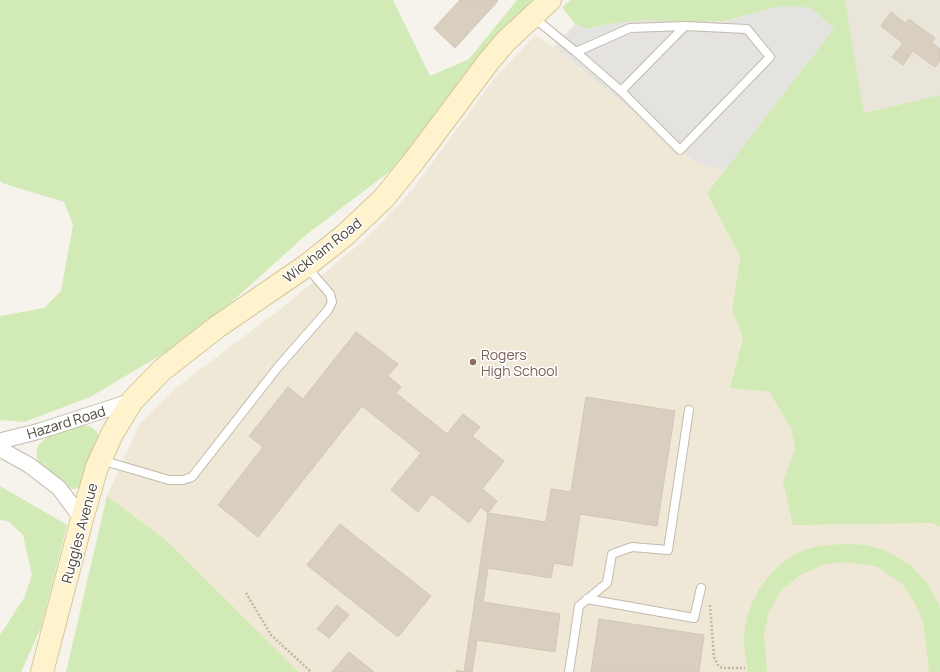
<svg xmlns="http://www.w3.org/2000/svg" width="940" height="672" font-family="Manrope,sans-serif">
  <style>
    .residential { fill: #eae5da }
    .education { fill: #efe8d6 }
    .green { fill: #d2eab5 }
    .parking { fill: #e5e3e0 }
    .building { fill: #d8cfc1; stroke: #d3c7b4 }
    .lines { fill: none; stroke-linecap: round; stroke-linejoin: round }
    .lane-casing { stroke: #c2bbae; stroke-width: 10 }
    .street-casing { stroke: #c2bbae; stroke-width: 17 }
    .secondary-casing { stroke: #d6c79b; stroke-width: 24 }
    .path { stroke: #c4b79f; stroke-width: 2.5; stroke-dasharray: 2 2; stroke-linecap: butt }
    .lane { stroke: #fff; stroke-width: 8 }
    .street { stroke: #fff; stroke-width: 15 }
    .secondary { stroke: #fff3cd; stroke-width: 22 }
    .education-dot { fill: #8d6e63; stroke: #fff; stroke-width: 1.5 }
    .labels { text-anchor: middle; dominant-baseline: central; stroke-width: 3; stroke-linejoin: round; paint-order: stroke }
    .street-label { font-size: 14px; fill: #4b4439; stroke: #fff }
    .education-label { font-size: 14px; fill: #785e54; stroke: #fff; text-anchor: start }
  </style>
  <rect width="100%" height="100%" fill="#f6f3ec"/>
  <polygon class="residential" points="845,0 940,0 940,95 863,113"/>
  <polygon class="education" points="535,35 554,47 696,162 724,171 707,193 740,257 732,311 743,336 730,388 769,392 791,428 795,448 783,482 932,523 940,527 940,672 299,672 166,540 107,496 140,423 177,387 278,311 368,237 412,190 493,80"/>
  <g class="green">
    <polygon points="0,0 393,0 430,76 469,59 517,0 535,0 401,163 307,234 195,335 90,397 24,422 0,420 0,316 44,308 61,291 73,225 64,202 2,183 0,181"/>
    <polygon points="571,0 845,0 864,113 940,95 940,527 932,523 793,525 783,482 795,448 791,428 769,392 730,388 743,337 732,311 740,257 707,193 834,28 776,7 725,21 701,22 615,23 586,29 575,24 562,7"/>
    <path d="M 81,426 C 89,425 97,428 98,436 L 79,487 L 75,489 L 71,489 L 38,462 C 29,436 63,432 81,426 Z"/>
    <polygon points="0,486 67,525 41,627 21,672 0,672 0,635 24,598 32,575 23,535 8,521 0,520"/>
    <polygon points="107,496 166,540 299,672 66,672"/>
    <path d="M 844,544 L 867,545 L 886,551 L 910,565 L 928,584 L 940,608 L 940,672 L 929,672 L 924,627 L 917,607 L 903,585 L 878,567 L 849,562 L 825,564 L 802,574 L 781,590 L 768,614 L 764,635 L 767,672 L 748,672 C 747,662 744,652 744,642 C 744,606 765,571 796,554 C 811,546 828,545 844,544 Z"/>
  </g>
  <polygon class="parking" points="794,6 811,8 834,28 724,171 696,162 554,47 575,24 586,29 615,23 640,20 701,22 725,21 776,7"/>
  <g class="building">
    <polygon points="460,0 496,0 498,1 455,48 434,28"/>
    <polygon points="891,12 905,23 909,19 935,38 932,43 940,49 940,61 935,67 913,51 903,65 892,57 903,43 881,26"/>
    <polygon points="356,332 398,364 388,376 401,387 396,393 447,434 463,414 480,427 472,436 504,461 482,489 497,501 488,513 481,507 469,523 432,494 418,512 391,490 421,453 362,406 258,537 218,505 263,447 249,436 288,387 303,399"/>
    <polygon points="586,397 675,411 657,526 580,514 572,566 554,563 551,578 488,568 483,602 560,614 555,652 477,640 472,672 456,672 456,670 464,672 488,513 546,522 551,489 571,492"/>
    <polygon points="340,524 431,596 398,637 307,565"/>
    <polygon points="337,605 349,615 329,638 317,629"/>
    <polygon points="599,619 704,635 699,672 591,672"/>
    <polygon points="349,652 374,672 332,672"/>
  </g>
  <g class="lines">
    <g class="lane-casing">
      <g id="lane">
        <polyline points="533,17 576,52 630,28 685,26 747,29 770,57 680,150 621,91 576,52"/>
        <polyline points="621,91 685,26"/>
        <polyline points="101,460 169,480 183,480 192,477 278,367 328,310 332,302 330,294 306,266"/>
        <polyline points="587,599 694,618 701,588"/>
        <polyline points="569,672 579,606 607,583 612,554 632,547 668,550 689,410"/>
      </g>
    </g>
    <g class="street-casing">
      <g id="street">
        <polyline points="0,441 40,431 132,401"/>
        <polyline points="0,449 29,465 59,488 82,519"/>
      </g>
    </g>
    <g class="secondary-casing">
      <polyline id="secondary" points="42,672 82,519 97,467 112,434 132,401 162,370 217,327 306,266 345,235 384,198 414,161 489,61 505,42 550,0"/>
    </g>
    <g class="path">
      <polyline points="246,593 271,635 311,672"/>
      <polyline points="710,605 714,657 718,665 722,668 745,668"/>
    </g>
    <use href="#lane" class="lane"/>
    <use href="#street" class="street"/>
    <use href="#secondary" class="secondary"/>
  </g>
  <circle class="education-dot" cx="473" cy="362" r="4"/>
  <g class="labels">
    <g class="street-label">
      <text transform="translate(322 250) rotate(-38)">Wickham Road</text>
      <text transform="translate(66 422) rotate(-17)">Hazard Road</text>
      <text transform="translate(79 533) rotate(-75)">Ruggles Avenue</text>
    </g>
    <g class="education-label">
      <text x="481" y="354">Rogers<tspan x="481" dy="16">High School</tspan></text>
    </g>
  </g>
</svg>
